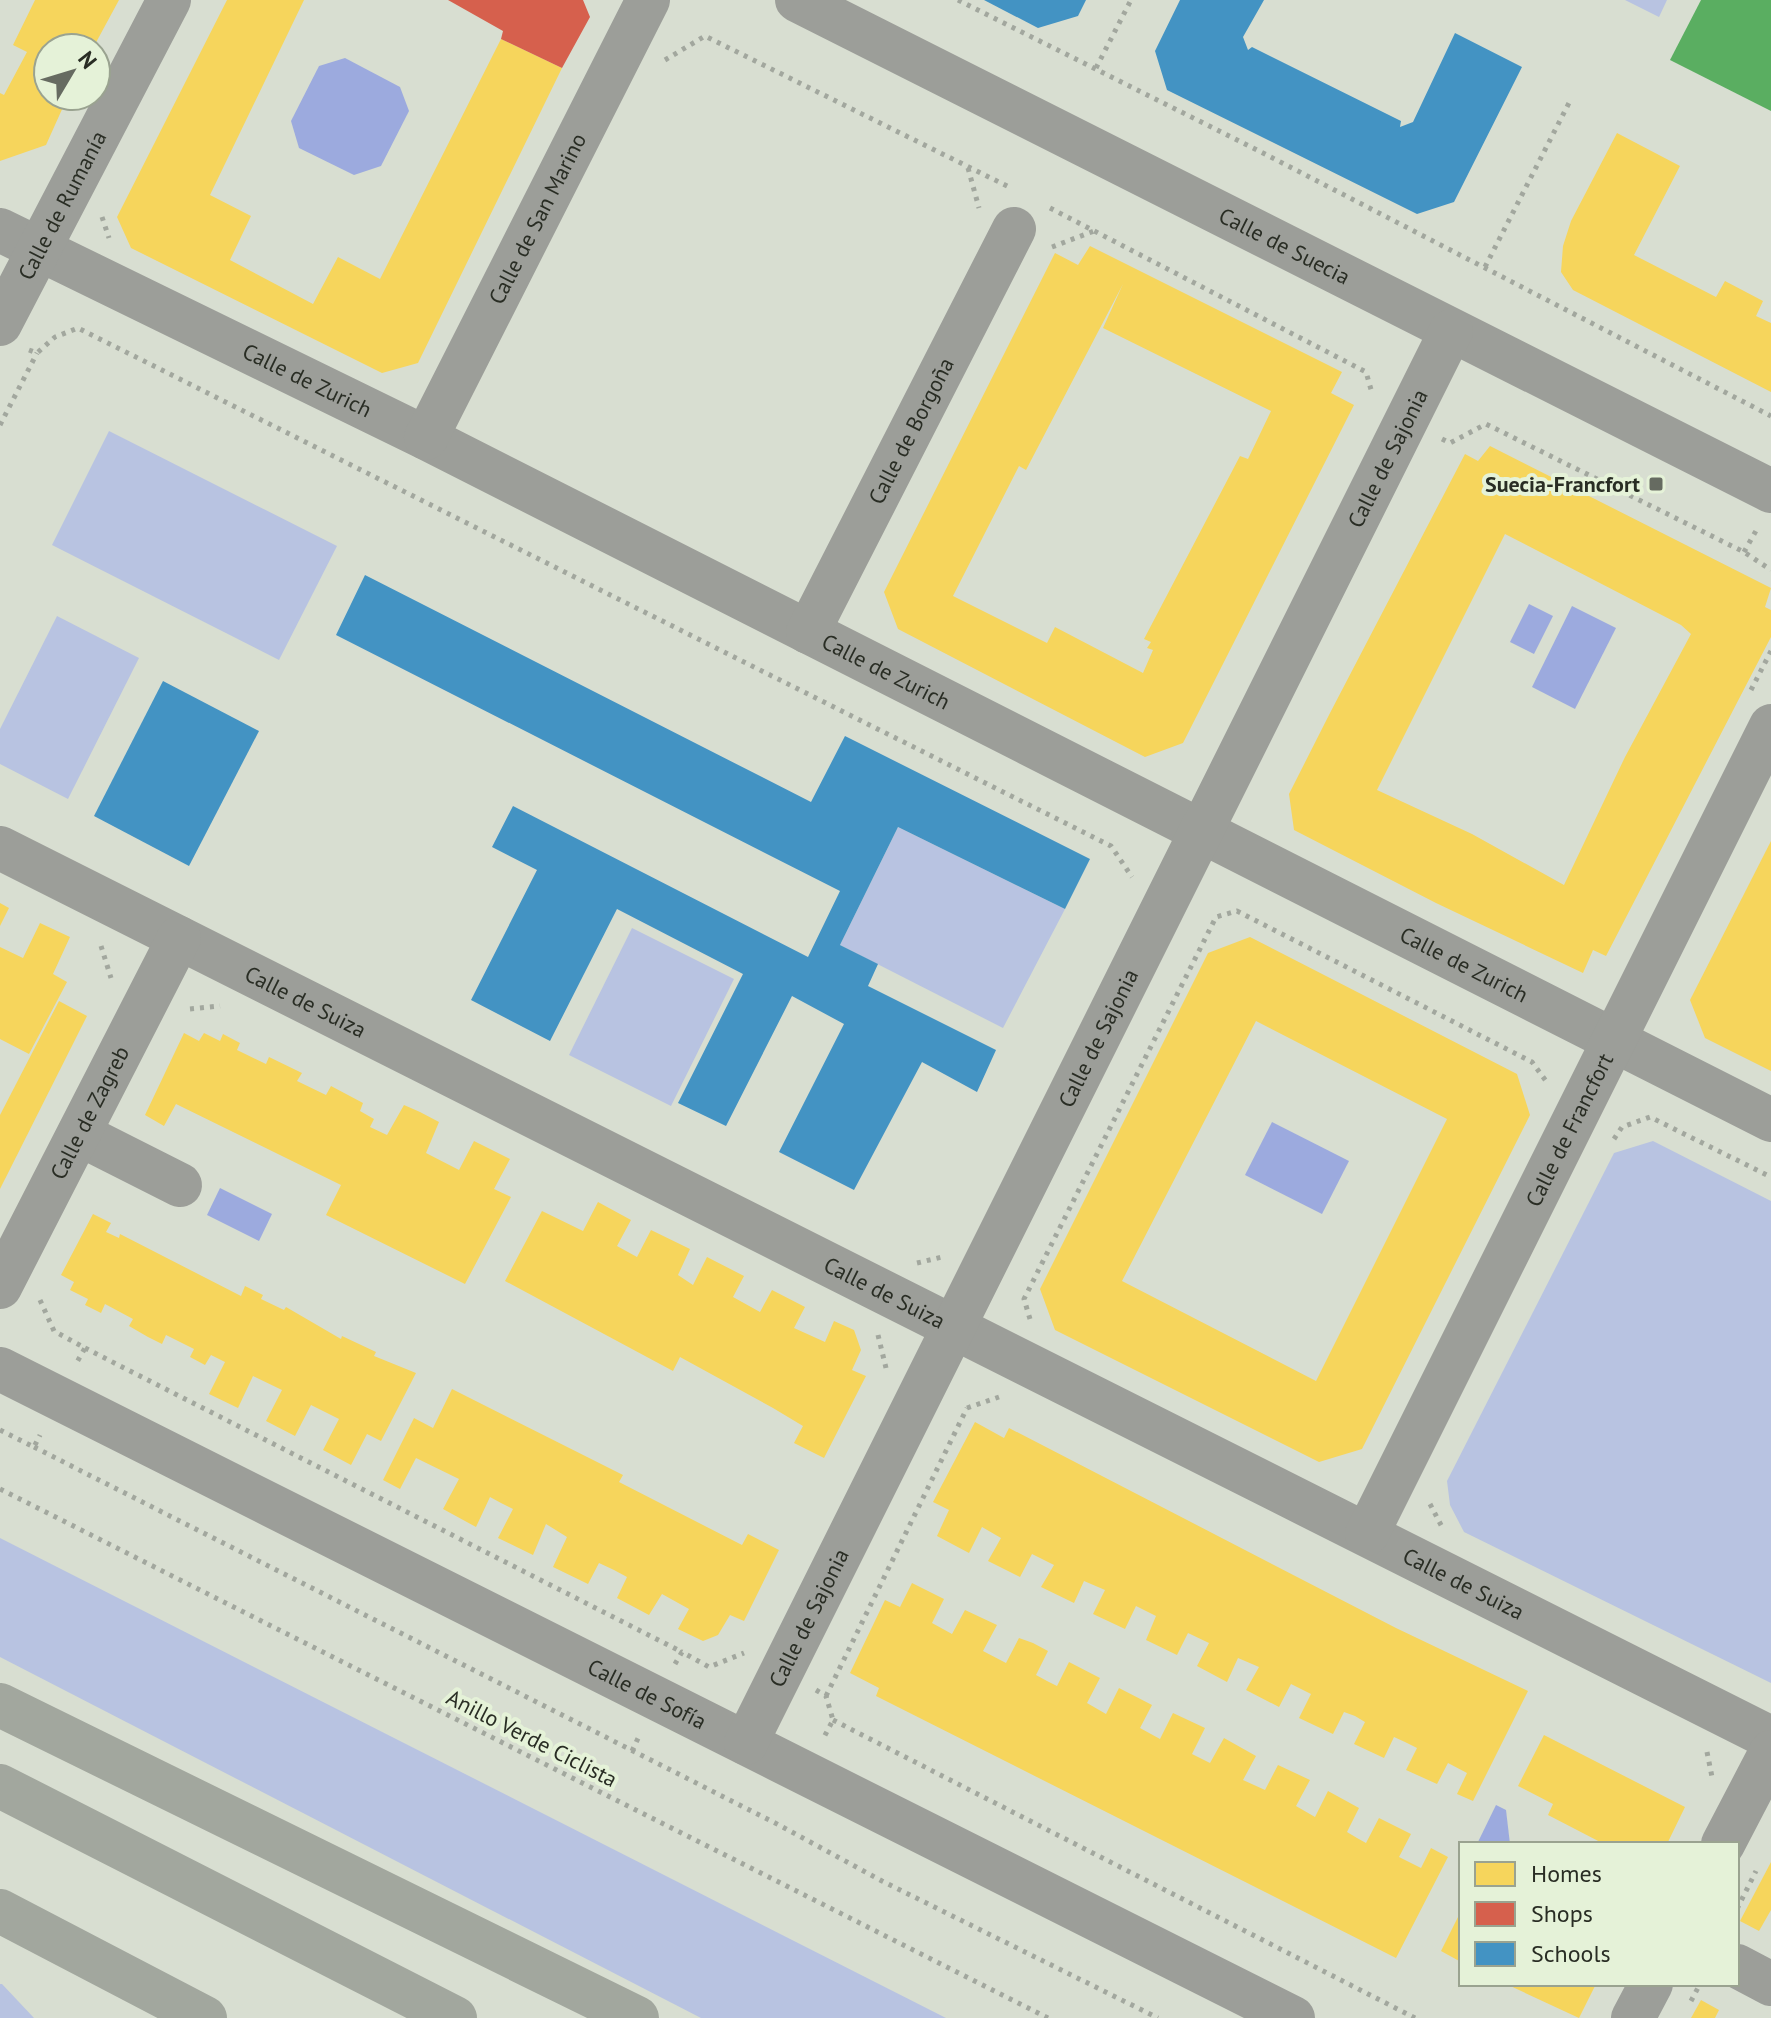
<svg xmlns="http://www.w3.org/2000/svg" width="1771" height="2018" font-family="'PT Sans',sans-serif">
  <style>
    .green { fill: #b8c3e1 }
    .water { fill: #9caade }
    .homes { fill: #f6d55c; fill-rule: evenodd }
    .shops { fill: #d6604d }
    .schools { fill: #4393c3 }
    .public { fill: #5aae61 }
    .lines { fill: none; stroke-linecap: round; stroke-linejoin: round }
    .path { stroke: #a2a79e; stroke-width: 5; stroke-dasharray: 4 6; stroke-linecap: butt }
    .minor { stroke: #9c9e99; stroke-width: 44 }
    .highway { stroke: #a2a79e; stroke-width: 44 }
    .poi-dot { fill: #666b61; stroke: #e5f2d8; stroke-width: 3 }
    .labels { text-anchor: middle; dominant-baseline: central; stroke-width: 8; stroke-linejoin: round; paint-order: stroke }
    .street-label { font-size: 22px; fill: #292d24; stroke: #e5f2d8 }
    .poi-label { font-size: 22px; font-weight: bold; fill: #292d24; stroke: #e5f2d8; text-anchor: end }
  </style>
  <rect width="100%" height="100%" fill="#d8ded1"/>
  <g class="green">
    <polygon points="1625,0 1667,0 1659,17"/>
    <polygon points="109,431 337,546 279,660 52,545"/>
    <polygon points="57,616 139,658 68,799 0,764 0,729"/>
    <polygon points="898,827 1065,909 1003,1028 840,945"/>
    <polygon points="632,928 734,979 671,1106 569,1055"/>
    <polygon points="1653,1141 1771,1201 1771,1683 1464,1532 1450,1505 1447,1481 1614,1153"/>
    <polygon points="0,1538 946,2018 701,2018 0,1657"/>
    <polygon points="0,1984 2,1984 34,2018 0,2018"/>
  </g>
  <g class="water">
    <polygon points="345,58 400,87 409,111 381,166 354,175 299,148 291,121 319,66"/>
    <polygon points="1529,604 1553,616 1534,654 1510,642"/>
    <polygon points="1572,606 1616,628 1575,709 1532,687"/>
    <polygon points="1272,1122 1349,1161 1322,1214 1245,1175"/>
    <polygon points="220,1188 272,1214 259,1241 207,1215"/>
    <polygon points="1496,1805 1506,1810 1510,1844 1477,1844"/>
  </g>
  <g class="homes">
    <polygon points="35,0 119,0 93,48 48,48 48,96 68,96 46,145 0,161 0,93 4,95 27,52 13,45"/>
    <polygon points="227,0 304,0 210,195 251,216 230,260 313,304 338,257 380,279 501,39 562,68 418,363 382,373 131,248 117,217"/>
    <polygon points="1617,133 1680,166 1634,255 1716,297 1725,281 1763,301 1756,316 1771,323 1771,392 1573,290 1561,272 1563,246 1571,221"/>
    <path d="M 1090,246 L 1342,372 L 1331,393 L 1354,405 L 1183,743 L 1145,757 L 898,629 L 884,592 L 1055,253 L 1078,265 ZM 1123,284 L 1103,328 L 1271,411 L 1248,459 L 1240,456 L 1144,639 L 1151,642 L 1147,648 L 1153,650 L 1143,673 L 1055,627 L 1047,643 L 953,596 L 1019,466 L 1026,470 Z"/>
    <path d="M 1490,446 L 1771,588 L 1765,607 L 1771,610 L 1771,637 L 1606,956 L 1593,950 L 1583,973 L 1436,903 L 1294,830 L 1289,794 L 1330,713 L 1465,454 L 1478,461 ZM 1505,534 L 1681,625 L 1691,634 L 1625,757 L 1564,885 L 1472,834 L 1377,790 Z"/>
    <polygon points="1771,841 1771,1071 1705,1038 1690,1000"/>
    <polygon points="0,903 9,908 0,926"/>
    <polygon points="40,923 70,937 53,974 67,982 29,1054 0,1039 0,947 23,958"/>
    <path d="M 1250,937 L 1517,1074 L 1530,1115 L 1362,1449 L 1319,1462 L 1055,1330 L 1040,1289 L 1208,953 ZM 1256,1021 L 1447,1119 L 1316,1381 L 1122,1281 Z"/>
    <polygon points="59,1001 87,1016 0,1189 0,1115"/>
    <polygon points="184,1033 199,1041 204,1033 220,1041 223,1034 240,1043 237,1050 266,1064 269,1057 302,1073 297,1081 326,1095 331,1086 363,1103 360,1111 374,1119 370,1127 387,1135 404,1105 420,1112 439,1122 426,1153 459,1170 474,1141 510,1159 494,1189 511,1197 465,1284 326,1215 341,1185 176,1104 164,1126 145,1115"/>
    <polygon points="598,1202 631,1220 617,1246 637,1257 651,1230 690,1249 678,1275 693,1285 707,1257 744,1276 733,1297 760,1312 772,1290 805,1307 794,1328 825,1342 834,1321 854,1330 861,1350 852,1370 866,1376 824,1458 794,1443 803,1426 773,1408 680,1357 673,1371 505,1281 542,1211 583,1231"/>
    <polygon points="93,1214 111,1223 106,1232 119,1238 120,1234 241,1296 245,1286 263,1295 261,1299 284,1310 286,1307 341,1339 342,1336 376,1352 374,1356 416,1373 381,1441 367,1434 351,1465 323,1450 339,1419 311,1405 295,1436 266,1421 282,1390 253,1376 238,1408 209,1394 225,1362 211,1355 205,1365 190,1357 194,1349 166,1335 162,1344 148,1337 129,1326 133,1319 105,1304 101,1313 85,1305 88,1299 70,1290 74,1282 61,1275"/>
    <polygon points="452,1389 623,1475 619,1482 742,1545 748,1534 779,1550 744,1621 730,1615 718,1635 703,1641 678,1629 689,1609 662,1594 649,1615 617,1598 627,1577 614,1570 599,1563 588,1584 553,1567 567,1537 546,1524 533,1555 498,1538 513,1509 501,1503 490,1497 476,1527 443,1509 459,1479 416,1458 400,1489 383,1480 414,1418 433,1428"/>
    <polygon points="975,1422 1004,1438 1009,1428 1396,1628 1528,1691 1473,1801 1457,1794 1467,1773 1448,1763 1437,1784 1406,1770 1417,1748 1405,1742 1394,1737 1384,1758 1354,1744 1365,1722 1355,1716 1344,1712 1333,1734 1299,1718 1311,1694 1291,1684 1279,1707 1246,1690 1259,1667 1238,1658 1227,1682 1197,1666 1209,1643 1188,1633 1177,1655 1146,1640 1156,1616 1136,1606 1125,1629 1093,1614 1105,1590 1084,1581 1074,1603 1041,1587 1054,1565 1032,1554 1020,1577 988,1561 1001,1538 982,1527 969,1553 937,1536 949,1510 933,1502"/>
    <polygon points="912,1583 944,1599 932,1623 952,1634 965,1610 997,1625 983,1651 1006,1663 1019,1638 1033,1643 1048,1651 1036,1675 1047,1681 1057,1686 1069,1662 1100,1678 1087,1703 1106,1714 1119,1688 1152,1705 1140,1728 1160,1739 1173,1713 1205,1728 1192,1754 1210,1763 1224,1738 1256,1756 1243,1780 1265,1790 1278,1765 1310,1780 1296,1806 1315,1817 1328,1791 1359,1808 1347,1832 1357,1838 1366,1843 1379,1818 1411,1834 1399,1857 1421,1868 1431,1848 1448,1857 1396,1958 876,1696 879,1688 850,1673 885,1600 900,1607"/>
    <polygon points="1544,1735 1685,1807 1667,1844 1604,1844 1548,1815 1553,1804 1518,1786"/>
    <polygon points="1771,1862 1771,1910 1759,1931 1740,1921"/>
    <polygon points="1461,1911 1461,1962 1441,1951"/>
    <polygon points="1506,1984 1596,1984 1579,2018"/>
    <polygon points="1701,2000 1719,2010 1715,2018 1691,2018"/>
  </g>
  <polygon class="shops" points="448,0 583,0 590,17 562,68 501,39 503,31"/>
  <g class="schools">
    <polygon points="984,0 1086,0 1078,16 1038,28"/>
    <polygon points="1180,0 1264,0 1243,37 1248,50 1252,47 1401,121 1400,127 1413,122 1455,33 1522,67 1454,202 1417,214 1167,90 1155,51"/>
    <polygon points="365,575 811,802 845,736 1090,859 1065,909 898,827 840,945 878,964 868,986 996,1050 977,1092 922,1062 854,1190 779,1152 844,1024 792,996 726,1126 678,1103 743,974 617,909 550,1041 471,1000 537,870 492,847 513,806 808,957 840,891 336,635"/>
    <polygon points="163,681 259,731 189,866 94,816"/>
  </g>
  <polygon class="public" points="1701,0 1771,0 1771,111 1670,60"/>
  <g class="lines">
    <g class="path">
      <polyline points="958,0 1265,154 1771,416"/>
      <polyline points="665,60 705,36 1009,187"/>
      <polyline points="1096,68 1131,0"/>
      <polyline points="968,168 979,208"/>
      <polyline points="1050,208 1366,372 1372,393"/>
      <polyline points="102,217 109,238"/>
      <polyline points="1052,247 1094,231"/>
      <polyline points="1485,267 1571,99"/>
      <polyline points="29,350 37,353 55,337 78,328 1111,846 1132,877"/>
      <polyline points="0,425 37,353"/>
      <polyline points="1442,439 1450,443 1486,424 1744,552 1771,570"/>
      <polyline points="1744,552 1757,529"/>
      <polyline points="1751,690 1771,651"/>
      <polyline points="101,946 111,978"/>
      <polyline points="190,1009 220,1006"/>
      <polyline points="1614,1139 1622,1127 1650,1117 1771,1177"/>
      <polyline points="917,1263 942,1257"/>
      <polyline points="40,1300 54,1331 85,1348 77,1362"/>
      <polyline points="1030,1319 1024,1299 1216,917 1237,911 1532,1062 1546,1081"/>
      <polyline points="878,1335 886,1368"/>
      <polyline points="85,1348 682,1652"/>
      <polyline points="967,1408 999,1397"/>
      <polyline points="0,1430 34,1447 40,1435"/>
      <polyline points="34,1447 779,1825 882,1881 1158,2018"/>
      <polyline points="0,1489 1048,2018"/>
      <polyline points="1430,1504 1442,1527"/>
      <polyline points="675,1664 682,1652 709,1667 744,1653"/>
      <polyline points="816,1690 826,1696 833,1720 823,1739"/>
      <polyline points="826,1696 967,1408"/>
      <polyline points="833,1720 1415,2018"/>
      <polyline points="632,1751 640,1734"/>
      <polyline points="1707,1752 1712,1777"/>
      <polyline points="1737,1909 1756,1871"/>
      <polyline points="1691,2001 1700,1984"/>
    </g>
    <g class="minor">
      <path id="s1" d="M 797,0 L 1771,491"/>
      <path id="s2" d="M 0,230 L 426,438 L 1771,1120"/>
      <path id="s3" d="M 0,324 L 169,0"/>
      <path id="s4" d="M 426,438 L 648,0"/>
      <path id="s5" d="M 808,632 L 1014,229"/>
      <path id="s6" d="M 0,848 L 1771,1738"/>
      <polyline points="79,1134 180,1185"/>
      <path id="s7" d="M 0,1287 L 179,938"/>
      <path id="s8" d="M 0,1369 L 1293,2018"/>
      <path id="s9" d="M 1367,1534 L 1771,726"/>
      <path id="s10" d="M 746,1743 L 1451,331"/>
      <polyline points="1723,1844 1771,1752"/>
      <polyline points="1737,1966 1771,1984"/>
      <polyline points="1633,2018 1651,1984"/>
    </g>
    <g class="highway">
      <polyline points="0,1705 637,2018"/>
      <polyline points="0,1786 455,2018"/>
      <polyline points="0,1911 205,2018"/>
    </g>
  </g>
  <rect class="poi-dot" x="1648" y="476" width="16" height="16" rx="4"/>
  <g class="labels">
    <g class="street-label">
      <text stroke="none"><textPath href="#s3" startOffset="134">Calle de Rumanía</textPath></text>
      <text stroke="none"><textPath href="#s4" startOffset="246">Calle de San Marino</textPath></text>
      <text stroke="none"><textPath href="#s1" startOffset="546">Calle de Suecia</textPath></text>
      <text stroke="none"><textPath href="#s2" startOffset="342">Calle de Zurich</textPath></text>
      <text stroke="none"><textPath href="#s5" startOffset="226">Calle de Borgoña</textPath></text>
      <text stroke="none"><textPath href="#s10" startOffset="1436">Calle de Sajonia</textPath></text>
      <text stroke="none"><textPath href="#s2" startOffset="990">Calle de Zurich</textPath></text>
      <text stroke="none"><textPath href="#s2" startOffset="1638">Calle de Zurich</textPath></text>
      <text stroke="none"><textPath href="#s6" startOffset="342">Calle de Suiza</textPath></text>
      <text stroke="none"><textPath href="#s10" startOffset="788">Calle de Sajonia</textPath></text>
      <text stroke="none"><textPath href="#s7" startOffset="196">Calle de Zagreb</textPath></text>
      <text stroke="none"><textPath href="#s9" startOffset="452">Calle de Francfort</textPath></text>
      <text stroke="none"><textPath href="#s6" startOffset="990">Calle de Suiza</textPath></text>
      <text stroke="none"><textPath href="#s6" startOffset="1638">Calle de Suiza</textPath></text>
      <text stroke="none"><textPath href="#s10" startOffset="140">Calle de Sajonia</textPath></text>
      <text stroke="none"><textPath href="#s8" startOffset="724">Calle de Sofía</textPath></text>
      <text transform="translate(532 1738) rotate(27)">Anillo Verde Ciclista</text>
    </g>
    <g class="poi-label">
      <text x="1640" y="484">Suecia-Francfort</text>
    </g>
  </g>
  <rect x="1459" y="1842" width="280" height="144" fill="#e5f2d8" stroke="#9aa390" stroke-width="2"/>
  <rect x="1475" y="1862" width="40" height="24" fill="#f6d55c" stroke="#9aa390" stroke-width="2"/>
  <text x="1531" y="1882" font-size="24" fill="#292d24">Homes</text>
  <rect x="1475" y="1902" width="40" height="24" fill="#d6604d" stroke="#9aa390" stroke-width="2"/>
  <text x="1531" y="1922" font-size="24" fill="#292d24">Shops</text>
  <rect x="1475" y="1942" width="40" height="24" fill="#4393c3" stroke="#9aa390" stroke-width="2"/>
  <text x="1531" y="1962" font-size="24" fill="#292d24">Schools</text>
  <g transform="translate(72 72) rotate(52)"><circle r="38" fill="#e5f2d8" stroke="#9aa390" stroke-width="2"/>
  <path d="M0-6L14 30L0 20L-14 30Z" fill="#666b61"/>
  <text y="-12" font-size="22" font-weight="bold" text-anchor="middle" fill="#292d24">N</text>
  </g>
</svg>
